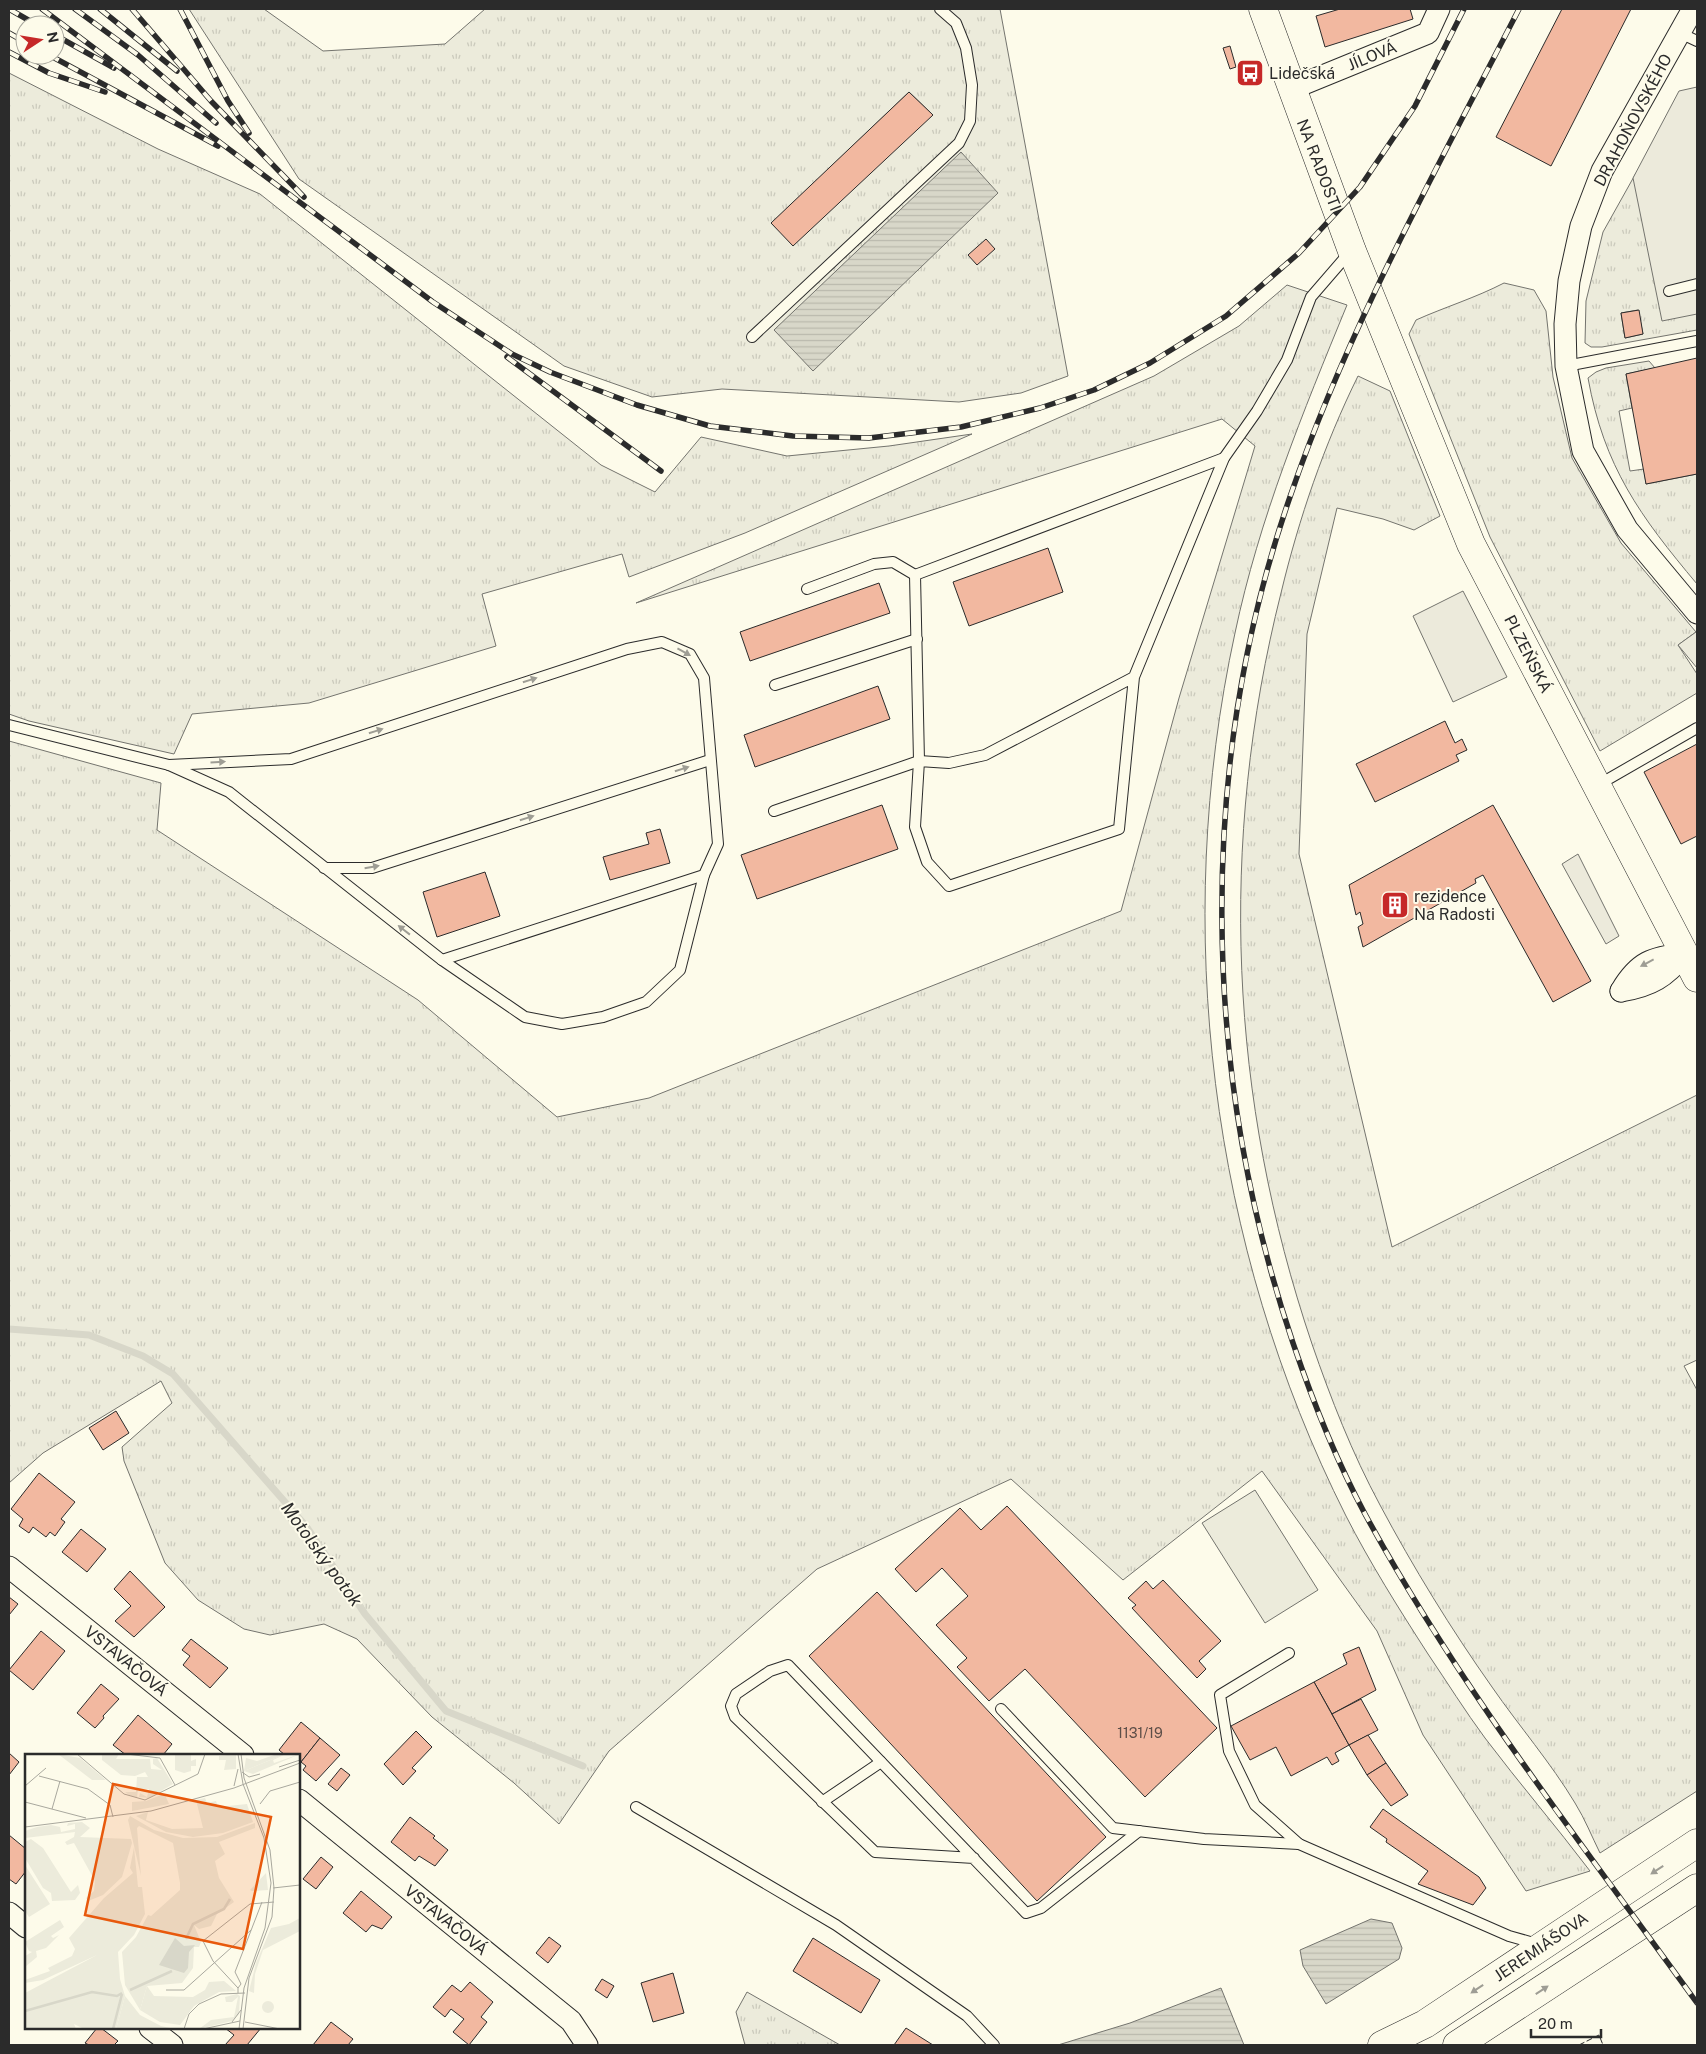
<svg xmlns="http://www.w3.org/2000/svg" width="1706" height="2054" font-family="'Public Sans',sans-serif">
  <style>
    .grass { fill: url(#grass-tufts); stroke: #74746e; fill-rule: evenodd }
    .garden { fill: #ecebdb; stroke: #74746e }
    .parking { fill: #eceadb; stroke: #74746e }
    .water { fill: url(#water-rules); stroke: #74746e }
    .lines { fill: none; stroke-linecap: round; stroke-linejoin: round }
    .stream { stroke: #d8d7c9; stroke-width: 7 }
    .building { fill: #f2b8a0; stroke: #2b2b2b }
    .lane-casing { stroke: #2b2b2b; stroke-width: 12 }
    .street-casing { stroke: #2b2b2b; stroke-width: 23 }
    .secondary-casing { stroke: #2b2b2b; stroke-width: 29 }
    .lane { stroke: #fdfbea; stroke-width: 10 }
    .street { stroke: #fdfbea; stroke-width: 21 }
    .secondary { stroke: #fdfbea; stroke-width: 28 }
    .rail-casing { stroke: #2b2b2b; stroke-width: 5.5 }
    .rail { stroke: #fdfbea; stroke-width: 4; stroke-dasharray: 11; stroke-linecap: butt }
    .fence { stroke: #2b2b2b; stroke-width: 1; stroke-dasharray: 6 2.5; stroke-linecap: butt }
    .oneway { fill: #9e9d94 }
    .labels { text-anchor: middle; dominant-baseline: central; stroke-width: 4; stroke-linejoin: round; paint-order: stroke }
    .number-label { font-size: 14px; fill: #5d4e48 }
    .street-label { font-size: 16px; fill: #2b2b2b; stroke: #fdfbea }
    .poi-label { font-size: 16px; fill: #2b2b2b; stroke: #fdfbea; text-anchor: start }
    .water-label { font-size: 18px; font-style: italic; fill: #2b2b2b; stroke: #fdfbea }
    .inset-river { fill: none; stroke: #d8d7c9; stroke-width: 2.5 }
    .inset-road { fill: none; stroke: #a9a89e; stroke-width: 1 }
    .view { fill: #e8590c; fill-opacity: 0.15; stroke: #e8590c; stroke-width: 2.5 }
    .inset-edge { fill: none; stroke: #2b2b2b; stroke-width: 2.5 }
  </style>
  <defs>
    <pattern id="grass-tufts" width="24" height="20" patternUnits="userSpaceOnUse" patternTransform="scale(1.25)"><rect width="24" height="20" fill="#ecebdb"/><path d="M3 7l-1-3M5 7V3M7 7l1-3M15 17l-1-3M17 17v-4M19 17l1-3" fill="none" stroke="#cbcabc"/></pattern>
    <pattern id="water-rules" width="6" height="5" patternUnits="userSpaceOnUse" patternTransform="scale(1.25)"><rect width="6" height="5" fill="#d8d7c9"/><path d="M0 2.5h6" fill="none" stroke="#bab9ad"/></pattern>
  </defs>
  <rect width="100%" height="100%" fill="#fdfbea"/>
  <g class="grass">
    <path d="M 189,9 L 264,9 L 323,51 L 445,44 L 485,9 L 1000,9 L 1068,376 L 1021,393 L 959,402 L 722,389 L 652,397 L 564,366 L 299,179 ZM 909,92 L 932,114 L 772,223 Z"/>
    <polygon points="9,73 158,149 260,194 601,465 655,492 701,437 787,456 889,446 972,434 745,533 629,577 622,554 482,594 496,646 309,703 192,714 174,754 29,721 9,714"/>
    <path d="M 1636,173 L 1697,314 L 1697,330 L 1602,347 L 1591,347 L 1585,343 L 1586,301 L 1603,232 ZM 1638,310 L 1643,334 L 1625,338 L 1621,313 Z"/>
    <path d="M 1504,283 L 1534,290 L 1546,311 L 1553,377 L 1572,458 L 1621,543 L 1696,632 L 1678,645 L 1697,674 L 1697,693 L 1600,751 L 1490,537 L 1409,334 L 1416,320 C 1445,307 1475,298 1504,283 Z"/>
    <path d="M 1287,285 L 1347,305 C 1303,412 1259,519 1235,633 C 1171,927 1210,1246 1346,1516 C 1370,1563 1399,1609 1428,1654 C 1447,1682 1465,1711 1485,1738 C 1519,1783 1556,1826 1590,1871 L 1526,1891 L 1423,1735 L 1377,1631 L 1262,1471 L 1123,1580 L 1011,1479 L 817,1569 L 609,1751 L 559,1824 L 514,1783 L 432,1717 L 357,1639 L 324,1624 L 270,1635 L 244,1629 L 198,1600 L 165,1563 L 124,1461 L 122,1447 L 172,1403 L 161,1381 L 43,1453 L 9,1483 L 9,741 L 161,783 L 157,830 L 418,1000 L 557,1117 L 649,1098 L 1121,911 L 1179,698 L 1255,446 L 1222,419 L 636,603 L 1154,376 L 1239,326 Z"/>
    <path d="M 1649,361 L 1655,368 L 1626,374 L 1632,408 L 1619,411 L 1630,471 L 1644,469 L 1646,484 L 1697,474 L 1697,584 C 1640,516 1604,467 1588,378 L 1596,372 L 1606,368 Z"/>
    <path d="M 1358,376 L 1390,391 L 1440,516 L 1414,530 L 1383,519 L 1337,508 L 1307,634 L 1299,854 L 1392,1247 L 1697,1095 L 1697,1360 L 1684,1366 L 1697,1390 L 1697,1791 L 1600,1853 C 1592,1837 1585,1819 1575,1803 C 1551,1763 1519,1726 1492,1687 C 1451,1629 1413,1567 1380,1505 C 1352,1453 1331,1399 1312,1344 C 1229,1099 1218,843 1281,593 C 1299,518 1324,445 1358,376 Z"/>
    <polygon points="747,1992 840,2045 745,2045 736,2012"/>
  </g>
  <polygon class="garden" points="1255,1490 1318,1590 1265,1623 1202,1523"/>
  <g class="parking">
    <polygon points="1697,87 1697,314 1662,321 1633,178 1679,91"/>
    <polygon points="1463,591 1507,677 1453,702 1413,616"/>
    <polygon points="1696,632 1697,634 1697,668 1678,645"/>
    <polygon points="1578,854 1619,936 1606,944 1562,864"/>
  </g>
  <g class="water">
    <polygon points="961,152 998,193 813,371 774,330"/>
    <polygon points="1371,1919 1392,1923 1402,1948 1399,1959 1326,2004 1303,1966 1300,1950"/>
    <polygon points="1221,1988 1244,2045 1058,2045 1130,2023"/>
  </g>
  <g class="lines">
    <polyline class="stream" points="9,1329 89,1335 143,1356 173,1374 306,1526 365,1614 446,1711 583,1766"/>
  </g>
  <g class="building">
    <polygon points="1340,9 1410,9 1413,19 1325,47 1316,16"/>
    <polygon points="1562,9 1631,9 1551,166 1496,137"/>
    <polygon points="1230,46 1236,67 1230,69 1223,48"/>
    <polygon points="909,92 933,115 793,246 771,223"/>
    <polygon points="986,239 995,249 977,265 968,255"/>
    <polygon points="1639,310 1643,334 1625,338 1621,313"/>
    <polygon points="1697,358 1697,474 1646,484 1626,374"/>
    <polygon points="1048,548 1063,592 969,626 953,582"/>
    <polygon points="879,583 890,613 750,661 740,632"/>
    <polygon points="878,686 890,719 755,767 744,735"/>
    <polygon points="1445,721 1455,743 1462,739 1467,750 1456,755 1459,761 1375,802 1356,764"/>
    <polygon points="1697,744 1697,836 1681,844 1644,772"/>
    <polygon points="882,805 898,849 757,899 741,855"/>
    <polygon points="1493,805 1591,981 1553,1002 1483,875 1475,879 1476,883 1363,947 1358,927 1363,924 1360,912 1356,915 1349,885"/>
    <polygon points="660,829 670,863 610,880 603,857 649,844 646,833"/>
    <polygon points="485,872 500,916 437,937 423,892"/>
    <polygon points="116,1411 129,1433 103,1450 89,1428"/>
    <polygon points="39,1473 75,1502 61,1519 65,1522 55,1536 50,1532 46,1537 33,1527 29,1533 19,1526 23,1519 11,1509"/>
    <polygon points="1007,1506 1217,1728 1145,1797 1025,1669 989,1701 957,1667 967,1658 936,1625 968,1596 942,1568 916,1592 895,1569 960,1508 981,1530"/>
    <polygon points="81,1529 106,1549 87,1572 62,1552"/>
    <polygon points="130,1571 165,1607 134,1637 115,1621 131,1606 114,1589"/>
    <polygon points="1163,1580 1221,1641 1199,1661 1206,1669 1197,1678 1132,1608 1136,1605 1128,1598 1146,1581 1153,1589"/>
    <polygon points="877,1592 1106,1837 1037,1901 809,1656"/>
    <polygon points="9,1597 18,1604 9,1615"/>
    <polygon points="41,1631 65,1651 33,1690 9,1670"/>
    <polygon points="191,1639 228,1668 210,1688 183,1665 190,1656 182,1650"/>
    <polygon points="1359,1647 1376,1690 1332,1714 1314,1682 1347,1664 1343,1654"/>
    <polygon points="1314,1682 1349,1745 1335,1753 1339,1761 1332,1765 1327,1757 1291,1776 1276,1747 1250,1760 1231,1726"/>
    <polygon points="101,1684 119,1699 103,1716 104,1718 95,1728 77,1713"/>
    <polygon points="1361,1699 1378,1730 1349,1745 1332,1714"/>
    <polygon points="138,1715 172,1744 163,1755 126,1755 113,1745"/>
    <polygon points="301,1722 320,1738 301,1762 299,1755 285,1755 279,1750"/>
    <polygon points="416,1731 432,1747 412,1768 416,1771 403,1785 384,1764"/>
    <polygon points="1368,1735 1386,1763 1367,1775 1349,1745"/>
    <polygon points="320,1738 340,1755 316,1781 303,1770 306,1766 301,1762"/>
    <polygon points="9,1753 19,1762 9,1775"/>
    <polygon points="1386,1763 1408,1795 1391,1806 1367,1775"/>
    <polygon points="341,1768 350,1775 337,1791 328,1784"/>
    <polygon points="1383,1809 1479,1877 1486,1888 1473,1905 1418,1884 1428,1871 1386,1842 1387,1839 1370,1827"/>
    <polygon points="410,1817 435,1836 433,1838 448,1850 435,1866 419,1856 415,1861 391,1842"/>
    <polygon points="9,1835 26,1849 26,1871 16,1884 9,1879"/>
    <polygon points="321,1857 333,1867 316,1889 303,1879"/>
    <polygon points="361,1891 392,1917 382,1929 372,1925 366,1932 343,1913"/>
    <polygon points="549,1937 561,1946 548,1963 536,1953"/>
    <polygon points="813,1938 880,1980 861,2013 793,1971"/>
    <polygon points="673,1973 684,2013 653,2022 641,1983"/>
    <polygon points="602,1979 614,1986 607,1998 595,1990"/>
    <polygon points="470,1982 493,2002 481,2017 487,2022 469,2045 453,2032 464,2019 451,2009 445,2017 433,2007 452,1985 461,1992"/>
    <polygon points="331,2022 353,2039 348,2045 313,2045"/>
    <polygon points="97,2028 101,2028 118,2041 114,2045 89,2045 85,2043"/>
    <polygon points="225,2028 261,2028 247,2045 225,2045 234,2035"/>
    <polygon points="906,2028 933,2045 894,2045"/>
  </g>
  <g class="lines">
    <g class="lane-casing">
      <g id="lane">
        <polyline points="1680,33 1697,41"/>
        <polyline points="1669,291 1697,284"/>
        <polyline points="752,337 959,143 970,121 972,85 966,48 956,23 940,9"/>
        <polyline points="1566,366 1697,341"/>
        <polyline points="807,589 874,564 893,562 915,575"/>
        <polyline points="1134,677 985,755 949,763 919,761 915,827 927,862 949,886 1119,829 1134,677 1224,458 1257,411 1287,360 1311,297 1349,253"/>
        <polyline points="775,685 917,639"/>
        <polyline points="9,725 169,765 229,792 442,960 525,1017 562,1024 603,1017 646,1002 680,970 704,875"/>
        <polyline points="169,765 291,759 627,649 662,642 690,654 704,678 718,844 704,875 442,960"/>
        <polyline points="1598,785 1697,728"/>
        <polyline points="774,811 919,761 915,575 1224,458"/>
        <polyline points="324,868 372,868 710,760"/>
        <polyline points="1289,1653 1220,1695 1229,1751 1255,1805 1299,1844"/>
        <polyline points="1001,1709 1113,1828 1204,1839 1299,1844 1509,1936 1537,1944"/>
        <polyline points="822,1802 881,1762"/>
        <polyline points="636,1807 836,1925 967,2016 994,2045"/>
        <polyline points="974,1858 875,1852 735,1717 731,1706 736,1694 770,1671 788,1665 1026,1913 1041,1908 1139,1831"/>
      </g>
    </g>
    <g class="street-casing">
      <g id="street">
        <polyline points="1693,9 1602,171 1581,226 1569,281 1565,324 1566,366 1583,451 1627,529 1697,613"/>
        <polyline points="1291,89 1428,33 1439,9"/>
        <path d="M 1621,991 C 1638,962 1652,957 1685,954"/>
        <path d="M 1621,991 C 1652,986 1665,977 1685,954"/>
        <polyline points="9,1567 243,1755"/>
        <polyline points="299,1800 571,2021 587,2045"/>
        <polyline points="9,1913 26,1927"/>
        <polyline points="150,2028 172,2045"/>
      </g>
    </g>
    <g class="secondary-casing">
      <g id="secondary">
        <polyline points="1263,9 1352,251 1471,544 1697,978"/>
        <polyline points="1382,2045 1425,2024 1697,1843"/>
        <polyline points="1457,2045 1697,1888"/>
      </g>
    </g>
    <use href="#lane" class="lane"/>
    <use href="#street" class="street"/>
    <use href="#secondary" class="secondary"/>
    <g class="rail-casing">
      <g id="rail">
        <polyline points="9,9 37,25"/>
        <polyline points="42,9 433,302 512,354 550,372 637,405 710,426 793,436 869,438 961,427 1040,408 1094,390 1150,363 1226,316 1299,253 1360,187 1415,106 1464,9"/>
        <polyline points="75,9 138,55 216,123"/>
        <polyline points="100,9 177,71"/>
        <polyline points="132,9 211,101 304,197"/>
        <polyline points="180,9 228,101 249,133"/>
        <path d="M 1519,9 C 1438,167 1349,325 1291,494 C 1196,766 1201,1071 1293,1343 C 1313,1402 1336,1460 1365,1514 C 1459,1687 1582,1844 1697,2003"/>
        <polyline points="9,33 25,42"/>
        <polyline points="55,35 114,68"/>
        <polyline points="9,52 49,73 105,92"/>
        <polyline points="49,55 218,146"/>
        <polyline points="507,357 661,471"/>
      </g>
    </g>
    <use href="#rail" class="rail"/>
    <polyline class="fence" points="1579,2045 1599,2035 1603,2045"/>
  </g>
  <defs><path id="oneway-solid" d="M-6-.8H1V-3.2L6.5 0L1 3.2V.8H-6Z" transform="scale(1.25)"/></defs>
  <g class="oneway">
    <use href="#oneway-solid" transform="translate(684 652) rotate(29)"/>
    <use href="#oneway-solid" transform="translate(530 680) rotate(-18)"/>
    <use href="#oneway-solid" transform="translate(376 731) rotate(-18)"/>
    <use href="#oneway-solid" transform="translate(218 762) rotate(-3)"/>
    <use href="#oneway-solid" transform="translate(682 769) rotate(-18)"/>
    <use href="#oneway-solid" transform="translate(527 818) rotate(-18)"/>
    <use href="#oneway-solid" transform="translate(372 867) rotate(-10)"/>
    <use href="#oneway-solid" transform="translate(404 930) rotate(-142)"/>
    <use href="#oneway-solid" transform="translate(1647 963) rotate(152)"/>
    <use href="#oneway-solid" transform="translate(1657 1870) rotate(147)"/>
    <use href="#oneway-solid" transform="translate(1477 1989) rotate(146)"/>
    <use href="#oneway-solid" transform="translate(1542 1990) rotate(-33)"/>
  </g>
  <defs>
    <g id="bus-square" transform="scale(1.4375)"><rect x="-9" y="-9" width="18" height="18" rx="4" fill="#c62828" stroke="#fdfbea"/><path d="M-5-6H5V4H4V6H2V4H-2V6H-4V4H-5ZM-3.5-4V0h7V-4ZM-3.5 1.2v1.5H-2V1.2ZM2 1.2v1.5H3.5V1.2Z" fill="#fff"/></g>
    <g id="building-square" transform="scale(1.4375)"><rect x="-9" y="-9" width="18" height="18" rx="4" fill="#c62828" stroke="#fdfbea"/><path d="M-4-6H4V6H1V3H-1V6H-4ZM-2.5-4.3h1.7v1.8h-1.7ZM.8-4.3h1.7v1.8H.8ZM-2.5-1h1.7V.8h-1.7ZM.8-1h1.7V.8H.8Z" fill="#fff"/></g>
  </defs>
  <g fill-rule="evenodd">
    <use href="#bus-square" x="1250" y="73"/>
    <use href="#building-square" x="1395" y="905"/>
  </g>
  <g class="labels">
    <g class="number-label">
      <text x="1140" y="1733">1131/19</text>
    </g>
    <g class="street-label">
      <text transform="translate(1372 56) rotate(-22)">JÍLOVÁ</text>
      <text transform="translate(1633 120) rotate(-62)">DRAHOŇOVSKÉHO</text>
      <text transform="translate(1319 165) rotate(69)">NA RADOSTI</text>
      <text transform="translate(1528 654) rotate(63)">PLZEŇSKÁ</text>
      <text transform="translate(126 1661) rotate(39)">VSTAVAČOVÁ</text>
      <text transform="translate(446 1920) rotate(39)">VSTAVAČOVÁ</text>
      <text transform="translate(1541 1947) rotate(-34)">JEREMIÁŠOVA</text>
    </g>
    <g class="poi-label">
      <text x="1269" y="73">Lidečská</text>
      <text x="1414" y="896">rezidence<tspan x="1414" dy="18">Na Radosti</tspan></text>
    </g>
    <g class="water-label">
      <text transform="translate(322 1554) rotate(54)">Motolský potok</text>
    </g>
  </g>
  <g transform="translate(25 1754)">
    <rect width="275" height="275" fill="#fdfbea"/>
    <path d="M 33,0 L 55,4 L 81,26 L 67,26 ZM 77,0 L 94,0 L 91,5 L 125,5 L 126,15 L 137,16 L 128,10 L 128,5 L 132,4 L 148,30 L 124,44 L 114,43 L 115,39 L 122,43 L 124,35 L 113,35 L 112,44 L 104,41 L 100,38 L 111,38 L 112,23 L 123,23 L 120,18 L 110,22 L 96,21 L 77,6 ZM 211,0 L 211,15 L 199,16 L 201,6 L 194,6 L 194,2 ZM 252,0 L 260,0 L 219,17 L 221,4 L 232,7 ZM 136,41 L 140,41 L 144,50 L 107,57 L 107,48 L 121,47 ZM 180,44 L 182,49 L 191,47 L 193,53 L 222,50 L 228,68 L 198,79 L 168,83 L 141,78 L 111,62 L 123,58 L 121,66 L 147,75 L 178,74 L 171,46 ZM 105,62 L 129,76 L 158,84 L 192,83 L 230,69 L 230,74 L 194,88 L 200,100 L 190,107 L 194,124 L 209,148 L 192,160 L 186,172 L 174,175 L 169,171 L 176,188 L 174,193 L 169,193 L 168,214 L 157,229 L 122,232 L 115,256 L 100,231 L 97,198 L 111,183 L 123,161 L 126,162 L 155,136 L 155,129 L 148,89 L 114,72 L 112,74 L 116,122 L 103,66 ZM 57,68 L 65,74 L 55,83 L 106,85 L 107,89 L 97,123 L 78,141 L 63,147 L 61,144 L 69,137 L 70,127 L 49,89 L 42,91 L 40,88 L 49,83 L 50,78 L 0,84 L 0,77 L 12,73 L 26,71 L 35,73 L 36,78 L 50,75 L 50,70 L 42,72 L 43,69 ZM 6,85 L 18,94 L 46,138 L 53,131 L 55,139 L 50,146 L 27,147 L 26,139 L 18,134 L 0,104 L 0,88 ZM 109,93 L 113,133 L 117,133 L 120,160 L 109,181 L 93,198 L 95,225 L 100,242 L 91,275 L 59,275 L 49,270 L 51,275 L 0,275 L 0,239 L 72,201 L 18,226 L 0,229 L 0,226 L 25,217 L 23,214 L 47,202 L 50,195 L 44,184 L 79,144 L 108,119 L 105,114 ZM 0,111 L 25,150 L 4,163 L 0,157 ZM 241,119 L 243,136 L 227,137 L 225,136 ZM 275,164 L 275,177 L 238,196 L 230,220 L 229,239 L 224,237 L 231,209 L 246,174 L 264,170 ZM 35,166 L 39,173 L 26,182 L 28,184 L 34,181 L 21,194 L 11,197 L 12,203 L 0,213 L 0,202 L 7,198 L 4,197 L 0,188 ZM 212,240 L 215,242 L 214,260 L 207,267 L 174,275 L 186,266 L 209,263 L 213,243 L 207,248 L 201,248 L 200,243 ZM237 253a6 6 0 1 1 12 0a6 6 0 1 1-12 0Z" fill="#ecebdb"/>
    <path d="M 199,227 L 211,237 L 194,238 L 169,252 L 155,271 L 135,268 L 115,256 L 122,232 L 129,242 L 168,243 L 180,236 L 184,228 ZM 100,242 L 115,261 L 136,272 L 150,275 L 91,275 Z" fill="#ecebdb"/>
    <path d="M 150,0 L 166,0 L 166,7 L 171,5 L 171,12 L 166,12 L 166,17 L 159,19 L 150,16 ZM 260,0 L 261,0 L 248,6 L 249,9 L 275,0 L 228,20 L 219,17 Z" fill="#ecebdb"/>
    <path d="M 150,184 L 159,192 L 170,191 L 164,198 L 163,214 L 159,219 L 134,211 Z" fill="#d8d7c9"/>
    <path class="inset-river" d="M 161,185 L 168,170 L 199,155 L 205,145M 105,236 L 147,217M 0,257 L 67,238 L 92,242 L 97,239M 88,275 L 97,240"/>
    <path class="inset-road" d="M 52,0 L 99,40 L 120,46 L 173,20 L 180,0M 101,0 L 135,4 L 150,31M 213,0 L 218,30 L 239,84 L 246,129 L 240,174 L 219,234 L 214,275M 216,0 L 219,24 L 245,96 L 249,134 L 247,163 L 224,224 L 218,275M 254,13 L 275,6M 217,18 L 224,23 L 235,20M 14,22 L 63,35 L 85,51 L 88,63M 0,32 L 21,14M 209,32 L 213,15M 0,48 L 61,64M 235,50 L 245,37 L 275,28M 27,55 L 35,27M 0,73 L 126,57 L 209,34 L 275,9M 248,134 L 275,131M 213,234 L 216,230 L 210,218 L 237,148M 141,236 L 159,236 L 226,176M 213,239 L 213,234 L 188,207 L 178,187 L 225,150 L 249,148M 207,268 L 216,256M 220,268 L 255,275M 159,275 L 164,260 L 174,250 L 196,240 L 220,239M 178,275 L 215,267"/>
    <path class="view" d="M 88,30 L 246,63 L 218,195 L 60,161 Z"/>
    <rect width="275" height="275" class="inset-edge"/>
  </g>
  <rect width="1706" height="2054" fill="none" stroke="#2b2b2b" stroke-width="20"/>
  <g transform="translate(40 40) rotate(78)"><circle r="24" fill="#fdfbea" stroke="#a9a89e"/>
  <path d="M0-4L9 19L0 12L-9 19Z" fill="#c62828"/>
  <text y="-8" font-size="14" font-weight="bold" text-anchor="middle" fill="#2b2b2b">N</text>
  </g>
  <path d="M1531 2029v8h70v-8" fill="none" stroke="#2b2b2b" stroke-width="2.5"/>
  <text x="1538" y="2029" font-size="15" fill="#2b2b2b" stroke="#fdfbea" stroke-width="4" paint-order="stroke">20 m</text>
</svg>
